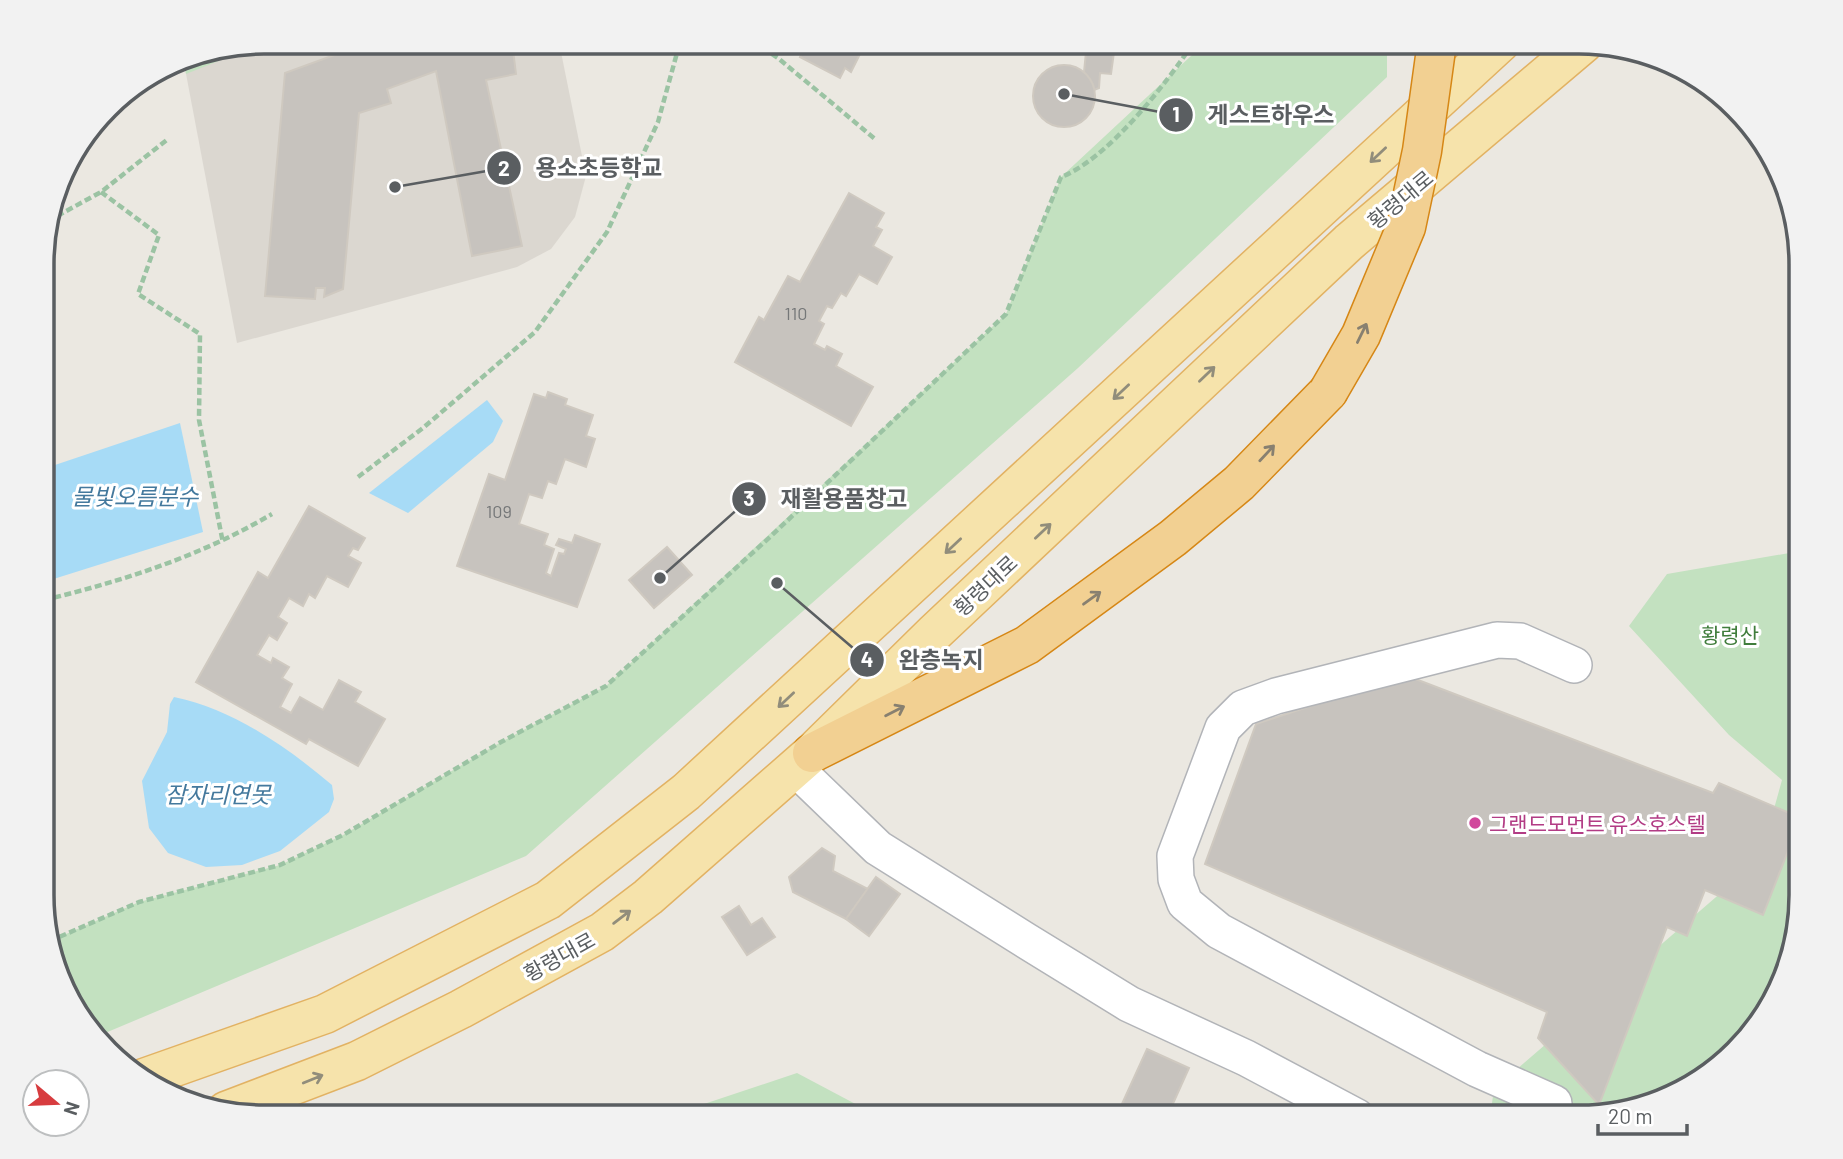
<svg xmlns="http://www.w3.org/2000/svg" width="1843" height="1159" font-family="Barlow,'Noto Sans KR',sans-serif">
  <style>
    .education { fill: #dbd7d0 }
    .green { fill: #c3e1c0 }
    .water { fill: #a7dbf6 }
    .building { fill: #c7c3be; stroke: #cfc9c0; stroke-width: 2 }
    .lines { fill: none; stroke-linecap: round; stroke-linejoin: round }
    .minor-casing { stroke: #b2b4b8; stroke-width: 38 }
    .major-casing { stroke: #e2b263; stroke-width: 41 }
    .highway-casing { stroke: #d68716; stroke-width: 41 }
    .path { stroke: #9bc3a3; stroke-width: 4.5; stroke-dasharray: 7 3.5; stroke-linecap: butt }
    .minor { stroke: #fff; stroke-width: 35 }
    .major { stroke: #f6e3ab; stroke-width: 38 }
    .highway { stroke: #f2d092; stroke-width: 38 }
    .highway-bridge-casing { stroke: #d68716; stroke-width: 41; stroke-linecap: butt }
    .highway-bridge { stroke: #f2d092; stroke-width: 38 }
    .oneway { stroke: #918d7b }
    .oneway2 { stroke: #888070 }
    .hotel-dot { fill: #d1479c; stroke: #fff; stroke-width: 2.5 }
    .labels { text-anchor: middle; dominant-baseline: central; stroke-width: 6; stroke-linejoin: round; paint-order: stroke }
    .number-label { font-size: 18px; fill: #757778 }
    .street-label { font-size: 21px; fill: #5a5e61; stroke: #fff }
    .park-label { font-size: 21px; fill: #407d3c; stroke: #fff }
    .hotel-label { font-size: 21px; fill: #b23c85; stroke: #fff; text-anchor: start }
    .water-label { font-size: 23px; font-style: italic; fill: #44799d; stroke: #fff }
    .rim { fill: none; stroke: #5a5e61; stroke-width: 3.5 }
    .leader { fill: none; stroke: #5a5e61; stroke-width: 2.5 }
    .callout-dot { fill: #5a5e61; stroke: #fff; stroke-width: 2.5 }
    .mark-label { font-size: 21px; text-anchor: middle; font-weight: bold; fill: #fff }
    .callout-label { font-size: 23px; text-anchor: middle; font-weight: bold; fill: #5a5e61; stroke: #fff; stroke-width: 6; stroke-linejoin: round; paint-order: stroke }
  </style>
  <rect width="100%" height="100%" fill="#ebe8e1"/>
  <polygon class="education" points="264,42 559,42 586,176 575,217 551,249 517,267 237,343 183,58"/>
  <g class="green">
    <polygon points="264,42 266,42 186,74 183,58"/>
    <polygon points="1206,42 1387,42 1387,77 1078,368 526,856 98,1036 79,1018 50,941 139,902 280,865 343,835 501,742 606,686 1006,314 1061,177"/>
    <polygon points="1801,551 1801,909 1764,1018 1690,1087 1593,1117 1490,1117 1494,1089 1760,859 1782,780 1729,735 1629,626 1667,574"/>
    <polygon points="797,1073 880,1117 665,1117"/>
  </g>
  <g class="water">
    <polygon points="487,400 503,421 493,442 408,513 369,493"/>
    <polygon points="180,423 203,532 44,582 44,483 49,467"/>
    <path d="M 174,697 C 233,709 287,747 332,785 L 334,799 L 329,812 L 280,851 L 242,865 L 206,867 L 168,853 L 149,828 L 142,781 L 167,732 L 170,704 Z"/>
  </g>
  <g class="building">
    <polygon points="370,42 512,42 516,74 486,80 522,246 472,256 436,71 387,89 391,103 359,113 343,289 324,297 325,288 316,288 315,299 265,296 285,73"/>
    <polygon points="800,42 866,42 851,72 845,68 840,78 800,57 806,45"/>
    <polygon points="1087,42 1125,42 1124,53 1114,52 1111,74 1100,73 1099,88 1094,90 1084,72"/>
    <circle cx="1064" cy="96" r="31"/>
    <polygon points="849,193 884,213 876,227 882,230 873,246 892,257 877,284 859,274 846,296 841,293 832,308 827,306 819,321 824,324 814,344 825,350 827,346 842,354 836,366 873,387 851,426 735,362 759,317 764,320 788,276 800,282"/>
    <polygon points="548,392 567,399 565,405 593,415 586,436 595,439 586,467 565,459 556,484 548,481 542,498 529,494 519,524 548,534 544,545 554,549 546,573 551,576 559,553 564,554 566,549 556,545 559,539 572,543 575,535 600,544 577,607 457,566 489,474 505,480 534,394 546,398"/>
    <polygon points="309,506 365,538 358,550 353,548 348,556 361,563 348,587 327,576 315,598 309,594 303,606 289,598 278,617 287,623 277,640 269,635 257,655 271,663 273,658 289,667 282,678 292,684 280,707 291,713 300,697 323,710 339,680 361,692 355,702 385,719 358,766 309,739 306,744 196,682 258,572 268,578"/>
    <polygon points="667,547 692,575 654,608 629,580"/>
    <polygon points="1405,675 1713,793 1719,783 1801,818 1763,915 1705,890 1687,936 1667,927 1599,1105 1538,1038 1547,1012 1205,864 1256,724"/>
    <polygon points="822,848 835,856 833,871 868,889 846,919 793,892 789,877"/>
    <polygon points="876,877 900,894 869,936 846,919"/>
    <polygon points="739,906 751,925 762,918 775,937 747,955 722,917"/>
    <polygon points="1147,1049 1189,1068 1167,1117 1116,1117"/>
  </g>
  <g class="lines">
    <g class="minor-casing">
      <g id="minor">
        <polyline points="795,768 878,848 1025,940 1129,1004 1246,1058 1357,1117"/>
        <polyline points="1553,1117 1554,1103 1477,1069 1219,931 1185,903 1176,879 1175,856 1223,728 1243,708 1276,696 1497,640 1520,641 1574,665"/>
      </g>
    </g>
    <g class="major-casing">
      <g id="major">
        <polyline points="141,1079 325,1014 548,900 686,792 1501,42"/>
        <polyline points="226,1111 357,1061 461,1009 602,932 648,897 812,753 934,633 1349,242 1584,43"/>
      </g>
    </g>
    <g class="highway-casing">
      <polyline id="highway" points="812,753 1027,645 1173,538 1239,483 1328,392"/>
    </g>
    <g class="path">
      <polyline points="754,42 778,58 875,139"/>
      <polyline points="101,192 159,235 138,294 200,334 199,420 223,543"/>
      <polyline points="48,221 101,192 168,139"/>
      <polyline points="358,477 423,428 535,332 607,232 658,122 680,42"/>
      <path d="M 44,600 C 123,581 201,556 272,514"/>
      <path d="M 50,941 L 139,902 L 280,865 L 343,835 L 501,742 L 606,686 L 770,537 L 1006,314 L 1061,177 C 1108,159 1166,84 1194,42"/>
    </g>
    <use href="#minor" class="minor"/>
    <use href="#major" class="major"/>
    <use href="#highway" class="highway"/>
    <g class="highway-bridge-casing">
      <polyline id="highway-bridge" points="1328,392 1361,335 1406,227 1422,151 1437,42"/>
    </g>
    <use href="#highway-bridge" class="highway-bridge"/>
  </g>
  <defs><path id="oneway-shaft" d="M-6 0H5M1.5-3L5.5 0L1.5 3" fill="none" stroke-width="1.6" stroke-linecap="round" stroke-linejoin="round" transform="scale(1.75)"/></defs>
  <g class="oneway">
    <use href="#oneway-shaft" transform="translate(1378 155) rotate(137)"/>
    <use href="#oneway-shaft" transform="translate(1207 374) rotate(-44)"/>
    <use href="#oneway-shaft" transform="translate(1121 392) rotate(137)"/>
    <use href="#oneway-shaft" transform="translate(1043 531) rotate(-43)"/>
    <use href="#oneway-shaft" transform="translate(953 546) rotate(137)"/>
    <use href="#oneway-shaft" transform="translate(786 700) rotate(137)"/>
    <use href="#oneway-shaft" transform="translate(622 917) rotate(-37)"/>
    <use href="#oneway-shaft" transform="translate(313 1079) rotate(-22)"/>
  </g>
  <g class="oneway2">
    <use href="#oneway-shaft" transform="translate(1362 333) rotate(-64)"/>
    <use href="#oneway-shaft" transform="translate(1267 453) rotate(-47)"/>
    <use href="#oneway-shaft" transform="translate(1092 598) rotate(-36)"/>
    <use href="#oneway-shaft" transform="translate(895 711) rotate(-27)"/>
  </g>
  <circle class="hotel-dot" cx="1475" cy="823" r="7"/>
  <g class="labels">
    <g class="number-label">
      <text x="796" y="313">110</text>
      <text x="499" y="511">109</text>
    </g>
    <g class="street-label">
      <text transform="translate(1400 199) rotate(-40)">황령대로</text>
      <text transform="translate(985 585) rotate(-43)">황령대로</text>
      <text transform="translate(559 956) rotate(-29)">황령대로</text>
    </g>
    <g class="park-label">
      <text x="1730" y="634">황령산</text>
    </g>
    <g class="hotel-label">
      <text x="1489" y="823">그랜드모먼트 유스호스텔</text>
    </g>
    <g class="water-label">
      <text x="135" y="496">물빛오름분수</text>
      <text x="218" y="794">잠자리연못</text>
    </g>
  </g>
  <path d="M0 0H1843V1159H0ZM264 54H1579A210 210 0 0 1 1789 264V895A210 210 0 0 1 1579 1105H264A210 210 0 0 1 54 895V264A210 210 0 0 1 264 54Z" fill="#f2f2f2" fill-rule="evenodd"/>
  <path class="rim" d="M264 54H1579A210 210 0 0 1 1789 264V895A210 210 0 0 1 1579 1105H264A210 210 0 0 1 54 895V264A210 210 0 0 1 264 54Z"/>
  <path class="leader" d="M1064 94L1176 115M395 187L504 168M660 578L749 499M777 583L867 660"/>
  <g class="callout-dot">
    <circle cx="1064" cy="94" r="7"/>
    <circle cx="395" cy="187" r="7"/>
    <circle cx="660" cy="578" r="7"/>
    <circle cx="777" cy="583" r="7"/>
    <circle cx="1176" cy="115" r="18"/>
    <circle cx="504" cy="168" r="18"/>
    <circle cx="749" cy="499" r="18"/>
    <circle cx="867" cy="660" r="18"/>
  </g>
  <g class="mark-label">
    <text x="1176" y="122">1</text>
    <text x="504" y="176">2</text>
    <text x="749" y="506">3</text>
    <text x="867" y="667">4</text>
  </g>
  <g class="callout-label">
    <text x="1271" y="123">게스트하우스</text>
    <text x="599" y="176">용소초등학교</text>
    <text x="844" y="507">재활용품창고</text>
    <text x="941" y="668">완층녹지</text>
  </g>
  <g transform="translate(56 1103) rotate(109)"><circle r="33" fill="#ffffff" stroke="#bdbfc0" stroke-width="2"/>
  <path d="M0-5L12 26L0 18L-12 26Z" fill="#d73c3f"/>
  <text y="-10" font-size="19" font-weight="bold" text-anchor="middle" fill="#5a5e61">N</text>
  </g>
  <path d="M1598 1124v10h89v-10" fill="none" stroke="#5a5e61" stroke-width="3.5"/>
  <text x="1608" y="1124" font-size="21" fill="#5a5e61" stroke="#ffffff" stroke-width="5" paint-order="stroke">20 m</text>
</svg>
